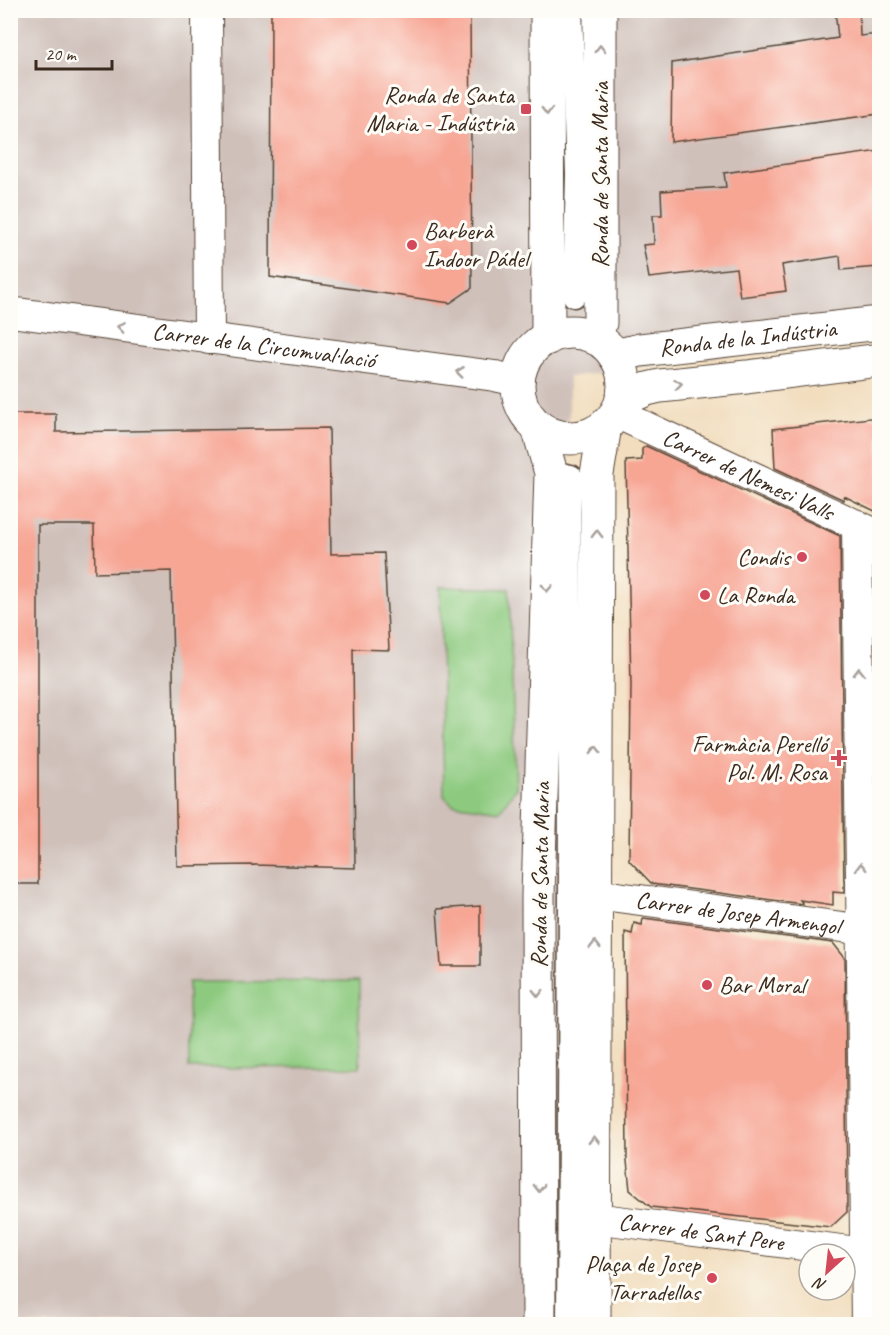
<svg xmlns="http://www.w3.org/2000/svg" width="890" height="1335" font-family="Caveat,sans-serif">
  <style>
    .industrial { fill: #cfc0ba }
    .green { fill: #8dca7f; stroke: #647a4e; stroke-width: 1.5 }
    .building { fill: #f7a694 }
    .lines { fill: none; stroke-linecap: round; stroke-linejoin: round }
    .pedestrian-casing { stroke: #564536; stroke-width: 25 }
    .minor-casing { stroke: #564536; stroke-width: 32 }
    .tertiary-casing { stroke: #564536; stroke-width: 35 }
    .pedestrian { stroke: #fff; stroke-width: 22 }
    .minor { stroke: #fff; stroke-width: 30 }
    .tertiary { stroke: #fff; stroke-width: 33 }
    .oneway { stroke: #a79f9a }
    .poi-dot { fill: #d1495b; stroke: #fdfcf7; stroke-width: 2 }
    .labels { text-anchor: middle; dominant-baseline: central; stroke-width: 6; stroke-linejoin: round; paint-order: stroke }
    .poi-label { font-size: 24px; fill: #3b2a1e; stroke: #fdfcf7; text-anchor: end }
    .street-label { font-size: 24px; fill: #3b2a1e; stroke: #fdfcf7 }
  </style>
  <rect width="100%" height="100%" fill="#fdfcf7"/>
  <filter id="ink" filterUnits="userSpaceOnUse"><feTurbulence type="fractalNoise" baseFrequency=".0167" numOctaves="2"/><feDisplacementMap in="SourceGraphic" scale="12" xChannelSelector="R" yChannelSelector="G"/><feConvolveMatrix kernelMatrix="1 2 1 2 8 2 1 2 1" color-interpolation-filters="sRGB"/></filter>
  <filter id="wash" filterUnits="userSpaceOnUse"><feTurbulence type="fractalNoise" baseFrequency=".008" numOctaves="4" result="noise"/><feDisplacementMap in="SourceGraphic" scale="24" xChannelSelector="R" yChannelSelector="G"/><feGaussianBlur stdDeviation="1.35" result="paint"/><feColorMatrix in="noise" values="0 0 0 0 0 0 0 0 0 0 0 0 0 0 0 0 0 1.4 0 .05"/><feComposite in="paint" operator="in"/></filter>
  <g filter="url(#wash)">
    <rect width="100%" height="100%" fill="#f2debf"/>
    <polygon class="industrial" points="10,11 879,11 879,335 569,377 569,1324 11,1324"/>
    <g class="green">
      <polygon points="879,567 879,912 871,575"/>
      <polygon points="440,587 509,589 516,788 500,811 452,804 444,796"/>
      <polygon points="359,981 360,1067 189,1068 188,982"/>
    </g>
    <g id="blocks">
      <g class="building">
        <polygon points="271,10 470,10 472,288 450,303 270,277"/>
        <polygon points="835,10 859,10 860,36 879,34 879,114 671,142 672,63 838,38"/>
        <polygon points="879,151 879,267 841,270 840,256 782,265 786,291 740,297 736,268 649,278 643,245 654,244 653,215 662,215 661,191 726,187 724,173"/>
        <polygon points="10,414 56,414 56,432 329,428 331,554 384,553 389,650 353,649 355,868 255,865 177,866 171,571 95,573 94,525 38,525 38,884 10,884"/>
        <polygon points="879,417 879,513 844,496 844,500 775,468 773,429"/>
        <polygon points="646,446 840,536 844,893 833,892 833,905 800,900 803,904 652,884 629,860 631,684 626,461 642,460 642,449"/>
        <polygon points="480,906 480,966 441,966 437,909"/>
        <polygon points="643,918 833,943 845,958 847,1212 831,1227 651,1207 630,1190 627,1161 625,932 632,934 634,923 642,925"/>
      </g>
    </g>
  </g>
  <g filter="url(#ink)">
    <use href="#blocks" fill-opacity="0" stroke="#564536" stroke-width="1.5"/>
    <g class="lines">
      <g class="pedestrian-casing">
        <g id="pedestrian">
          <polyline points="571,10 577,174 574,296"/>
          <polyline points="556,473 571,476 569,514 570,894 568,1324"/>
        </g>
      </g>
      <g class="minor-casing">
        <g id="minor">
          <polyline points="207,10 209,339"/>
          <path id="s1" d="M 10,312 L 495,376 L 518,381"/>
          <path id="s2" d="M 616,413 L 880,536"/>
          <polyline points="857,525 866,1324"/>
          <path id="s3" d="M 595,894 L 880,932"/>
          <path id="s4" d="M 594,1218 L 880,1255"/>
        </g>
      </g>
      <g class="tertiary-casing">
        <g id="tertiary">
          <polyline points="547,10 548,338"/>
          <circle cx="571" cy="385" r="53"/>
          <polyline points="595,338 600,323 600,10"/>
          <path id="s5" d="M 615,356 L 640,350 L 880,323"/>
          <polyline points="622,400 647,389 660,386 747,377 880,360"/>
          <polyline points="538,427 551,473 538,895 539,1324"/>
          <polyline points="594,1324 597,474 605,426"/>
        </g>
      </g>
      <use href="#pedestrian" class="pedestrian"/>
      <use href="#minor" class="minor"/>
      <use href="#tertiary" class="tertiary"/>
    </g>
    <defs><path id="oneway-chevron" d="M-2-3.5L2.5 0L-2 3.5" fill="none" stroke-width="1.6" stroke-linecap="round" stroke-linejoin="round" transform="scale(1.5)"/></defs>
    <g class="oneway">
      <use href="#oneway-chevron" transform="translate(600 49) rotate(-90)"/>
      <use href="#oneway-chevron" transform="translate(547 111) rotate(90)"/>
      <use href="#oneway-chevron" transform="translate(121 327) rotate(-172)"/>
      <use href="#oneway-chevron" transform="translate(460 372) rotate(-173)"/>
      <use href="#oneway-chevron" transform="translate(678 384) rotate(-7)"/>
      <use href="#oneway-chevron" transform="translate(597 534) rotate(-90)"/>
      <use href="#oneway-chevron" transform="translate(547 588) rotate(92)"/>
      <use href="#oneway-chevron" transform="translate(859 672) rotate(-91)"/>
      <use href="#oneway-chevron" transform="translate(596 750) rotate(-90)"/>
      <use href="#oneway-chevron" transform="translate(861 867) rotate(-91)"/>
      <use href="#oneway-chevron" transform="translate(595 945) rotate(-90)"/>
      <use href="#oneway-chevron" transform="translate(538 993) rotate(90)"/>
      <use href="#oneway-chevron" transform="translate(594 1140) rotate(-90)"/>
      <use href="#oneway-chevron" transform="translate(539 1188) rotate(90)"/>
    </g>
  </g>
  <g class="poi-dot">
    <rect x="520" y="103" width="12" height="12" rx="3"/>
    <circle cx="412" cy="245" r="6"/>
    <circle cx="802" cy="557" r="6"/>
    <circle cx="705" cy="595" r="6"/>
    <path d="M836 749h6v6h6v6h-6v6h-6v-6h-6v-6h6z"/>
    <circle cx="707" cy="985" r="6"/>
    <circle cx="712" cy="1278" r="6"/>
  </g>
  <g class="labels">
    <g class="poi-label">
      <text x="514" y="95">Ronda de Santa<tspan x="514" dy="28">Maria - Indústria</tspan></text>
      <text x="424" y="231" text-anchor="start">Barberà<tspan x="424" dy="28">Indoor Pádel</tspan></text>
      <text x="790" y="557">Condis</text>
      <text x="717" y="595" text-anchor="start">La Ronda</text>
      <text x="827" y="744">Farmàcia Perelló<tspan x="827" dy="28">Pol. M. Rosa</tspan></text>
      <text x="719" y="985" text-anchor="start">Bar Moral</text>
      <text x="700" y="1264">Plaça de Josep<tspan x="700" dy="28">Tarradellas</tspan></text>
    </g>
    <g class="street-label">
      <text transform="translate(600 175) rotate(-90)">Ronda de Santa Maria</text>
      <text stroke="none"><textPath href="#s5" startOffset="134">Ronda de la Indústria</textPath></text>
      <text stroke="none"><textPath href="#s1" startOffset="256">Carrer de la Circumval·lació</textPath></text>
      <text stroke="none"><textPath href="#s2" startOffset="146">Carrer de Nemesi Valls</textPath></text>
      <text transform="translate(540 875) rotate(-89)">Ronda de Santa Maria</text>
      <text stroke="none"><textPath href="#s3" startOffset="144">Carrer de Josep Armengol</textPath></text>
      <text stroke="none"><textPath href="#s4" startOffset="108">Carrer de Sant Pere</textPath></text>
    </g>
  </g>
  <rect width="890" height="1335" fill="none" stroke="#fdfcf7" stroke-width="36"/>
  <g transform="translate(827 1272) rotate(207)"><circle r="28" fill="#fdfcf7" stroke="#afa8a0" stroke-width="1.5"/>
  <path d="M0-4.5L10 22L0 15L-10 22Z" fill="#d1495b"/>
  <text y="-9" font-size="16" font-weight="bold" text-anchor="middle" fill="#3b2a1e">N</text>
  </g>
  <path d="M36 60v9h76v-9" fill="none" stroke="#3b2a1e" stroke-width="3"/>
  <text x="45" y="60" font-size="18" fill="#3b2a1e" stroke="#fdfcf7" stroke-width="4.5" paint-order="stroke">20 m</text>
</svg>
